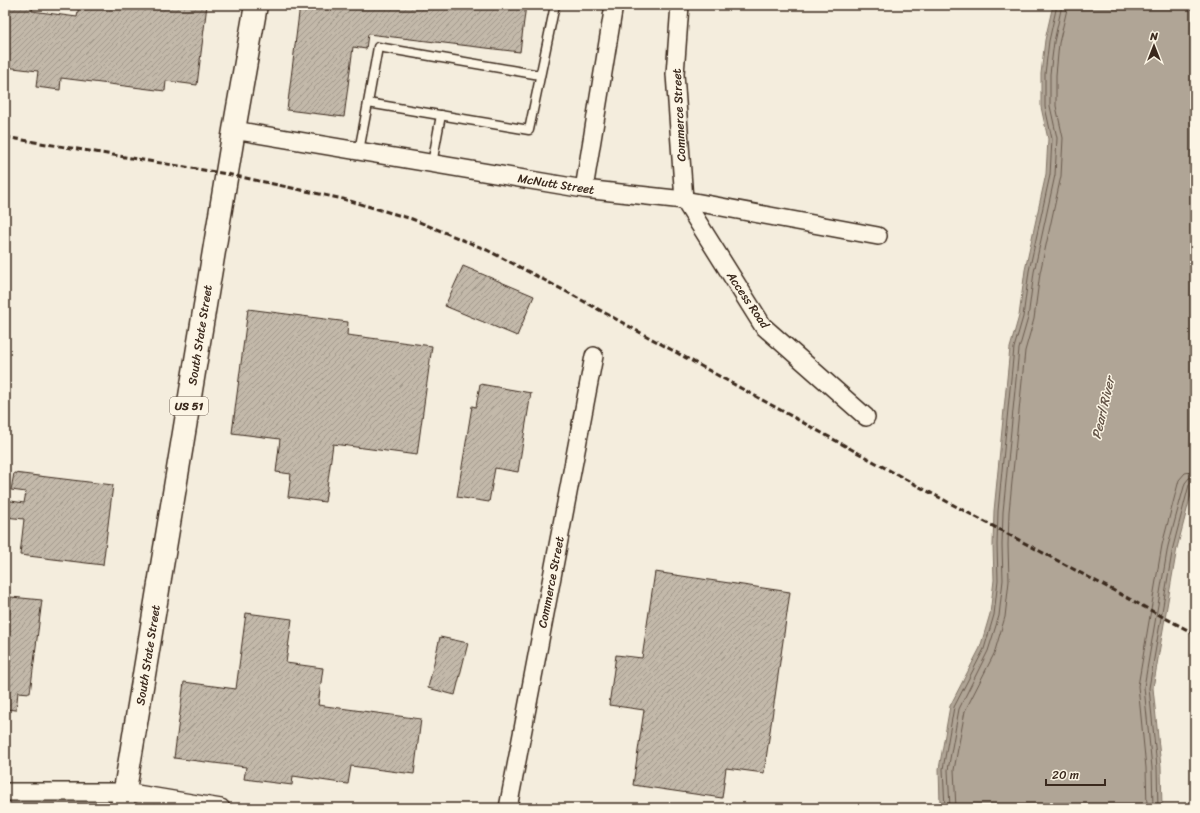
<svg xmlns="http://www.w3.org/2000/svg" width="1200" height="813" font-family="Sriracha,sans-serif">
  <style>
    .water { fill: #b0a596; stroke: #817466 }
    .lines { fill: none; stroke-linecap: round; stroke-linejoin: round }
    .shore { stroke: #6a5b4e; stroke-width: 1 }
    .building { fill: url(#building-hatch); stroke: #3b2a1e }
    .lane-casing { stroke: #3b2a1e; stroke-width: 11 }
    .street-casing { stroke: #3b2a1e; stroke-width: 20 }
    .primary-casing { stroke: #3b2a1e; stroke-width: 25 }
    .lane { stroke: #fcf5e5; stroke-width: 8 }
    .street { stroke: #fcf5e5; stroke-width: 17 }
    .primary { stroke: #fcf5e5; stroke-width: 22 }
    .rail { stroke: #3b2a1e; stroke-width: 3; stroke-dasharray: 6 3; stroke-linecap: butt }
    .labels { text-anchor: middle; dominant-baseline: central; stroke-width: 3; stroke-linejoin: round; paint-order: stroke }
    .shield { fill: #fcf5e5; stroke: #75675a; stroke-width: 1 }
    .shield-label { font-size: 11px; font-weight: bold; fill: #3b2a1e }
    .street-label { font-size: 12px; fill: #3b2a1e; stroke: #fcf5e5 }
    .water-label { font-size: 13px; font-style: italic; fill: #645548; stroke: #fcf5e5 }
  </style>
  <defs>
    <pattern id="building-hatch" width="6" height="6" patternUnits="userSpaceOnUse"><rect width="6" height="6" fill="#c3b9aa"/><path d="M-1 1l2-2M0 6l6-6M5 7l2-2" fill="none" stroke="#a0978a"/></pattern>
  </defs>
  <rect width="100%" height="100%" fill="#f4eddd"/>
  <filter id="ink" filterUnits="userSpaceOnUse"><feTurbulence type="fractalNoise" baseFrequency=".025" numOctaves="2"/><feDisplacementMap in="SourceGraphic" scale="8" xChannelSelector="R" yChannelSelector="G"/><feConvolveMatrix kernelMatrix="1 2 1 2 8 2 1 2 1" color-interpolation-filters="sRGB"/></filter>
  <g filter="url(#ink)">
    <polygon class="water" points="1053,5 1195,5 1195,479 1177,548 1153,688 1161,767 1162,808 941,808 940,803 939,769 950,706 980,648 990,614 994,580 993,545 994,511 1010,348 1019,316 1025,270 1046,174 1048,139 1041,107 1041,74 1045,40"/>
    <g class="lines">
      <g class="shore">
        <polyline points="945,808 943,769 954,707 984,649 994,615 998,580 997,545 998,511 1014,348 1023,317 1029,271 1050,175 1052,139 1045,107 1045,74 1049,41 1057,5"/>
        <polyline points="950,808 948,770 959,709 988,651 999,616 1003,580 1002,545 1003,512 1019,349 1028,318 1034,272 1055,175 1057,138 1050,106 1050,74 1054,42 1062,5"/>
        <polyline points="956,808 954,770 965,711 994,654 1005,617 1009,581 1008,545 1009,512 1025,351 1034,319 1040,273 1061,176 1063,138 1056,106 1056,75 1059,43 1068,5"/>
        <polyline points="1147,808 1146,768 1138,686 1162,545 1179,480 1185,473 1195,471"/>
        <polyline points="1153,808 1152,768 1144,687 1168,546 1185,483 1189,478 1195,477"/>
        <polyline points="1158,808 1157,767 1149,688 1173,547 1189,485 1191,482 1195,482"/>
      </g>
    </g>
    <g class="building">
      <polygon points="5,5 33,5 32,11 77,17 79,5 207,5 197,85 166,81 165,91 61,78 60,90 36,87 38,71 5,67"/>
      <polygon points="300,5 526,5 520,52 368,34 366,49 353,47 344,117 287,110"/>
      <polygon points="463,266 534,296 517,336 445,306"/>
      <polygon points="248,309 348,322 347,335 432,346 417,455 333,444 325,502 288,497 291,474 276,472 280,439 232,433"/>
      <polygon points="480,384 531,393 518,472 495,468 489,502 457,497 472,406 476,407"/>
      <polygon points="14,473 113,485 103,565 20,555 24,519 5,517 5,500 24,503 26,492 11,490"/>
      <polygon points="655,572 790,592 764,773 726,768 722,798 633,785 644,710 609,705 616,655 642,658"/>
      <polygon points="11,597 42,600 30,693 18,692 16,710 5,709 5,644"/>
      <polygon points="246,613 292,619 286,663 323,668 318,705 421,719 414,774 351,766 348,784 293,776 292,785 244,779 246,767 174,758 184,682 236,689"/>
      <polygon points="440,637 468,643 455,695 428,688"/>
    </g>
    <g class="lines">
      <g class="lane-casing">
        <g id="lane">
          <polyline points="368,103 378,47 540,75"/>
          <polyline points="359,151 368,103 529,130 555,5"/>
          <polyline points="432,164 441,115"/>
        </g>
      </g>
      <g class="street-casing">
        <g id="street">
          <polyline points="680,5 675,74 684,200 763,326 866,417"/>
          <polyline points="234,130 584,189 684,200 878,236"/>
          <polyline points="584,189 614,5"/>
          <polyline points="5,792 125,792 221,808"/>
          <polyline points="508,808 594,356"/>
        </g>
      </g>
      <g class="primary-casing">
        <polyline id="primary" points="122,808 234,130 256,5"/>
      </g>
      <use href="#lane" class="lane"/>
      <use href="#street" class="street"/>
      <use href="#primary" class="primary"/>
      <polyline class="rail" points="5,137 227,174 343,199 412,219 487,250 567,292 916,485 1195,634"/>
    </g>
  </g>
  <g class="labels">
    <rect class="shield" x="170" y="397" width="38" height="18" rx="3"/>
    <g class="shield-label">
      <text x="189" y="406">US 51</text>
    </g>
    <g class="street-label">
      <text transform="translate(679 115) rotate(-93)">Commerce Street</text>
      <text transform="translate(556 184) rotate(9)">McNutt Street</text>
      <text transform="translate(748 300) rotate(56)">Access Road</text>
      <text transform="translate(200 335) rotate(-81)">South State Street</text>
      <text transform="translate(551 582) rotate(-79)">Commerce Street</text>
      <text transform="translate(148 655) rotate(-81)">South State Street</text>
    </g>
    <g class="water-label">
      <text transform="translate(1103 408) rotate(-77)">Pearl River</text>
    </g>
  </g>
  <rect width="1200" height="813" fill="none" stroke="#fcf5e5" stroke-width="20"/>
  <rect x="10" y="10" width="1180" height="793" fill="none" stroke="#3b2a1e" stroke-width="1.5" filter="url(#ink)"/>
  <g transform="translate(1154 46)" stroke="#fcf5e5" stroke-width="3" paint-order="stroke">
  <path d="M0-3L7 15L0 10L-7 15Z" fill="#3b2a1e"/>
  <text y="-6" font-size="11" font-weight="bold" text-anchor="middle" fill="#3b2a1e">N</text>
  </g>
  <path d="M1046 779v6h59v-6" fill="none" stroke="#3b2a1e" stroke-width="2"/>
  <text x="1052" y="779" font-size="12" fill="#3b2a1e" stroke="#fcf5e5" stroke-width="3" paint-order="stroke">20 m</text>
</svg>
